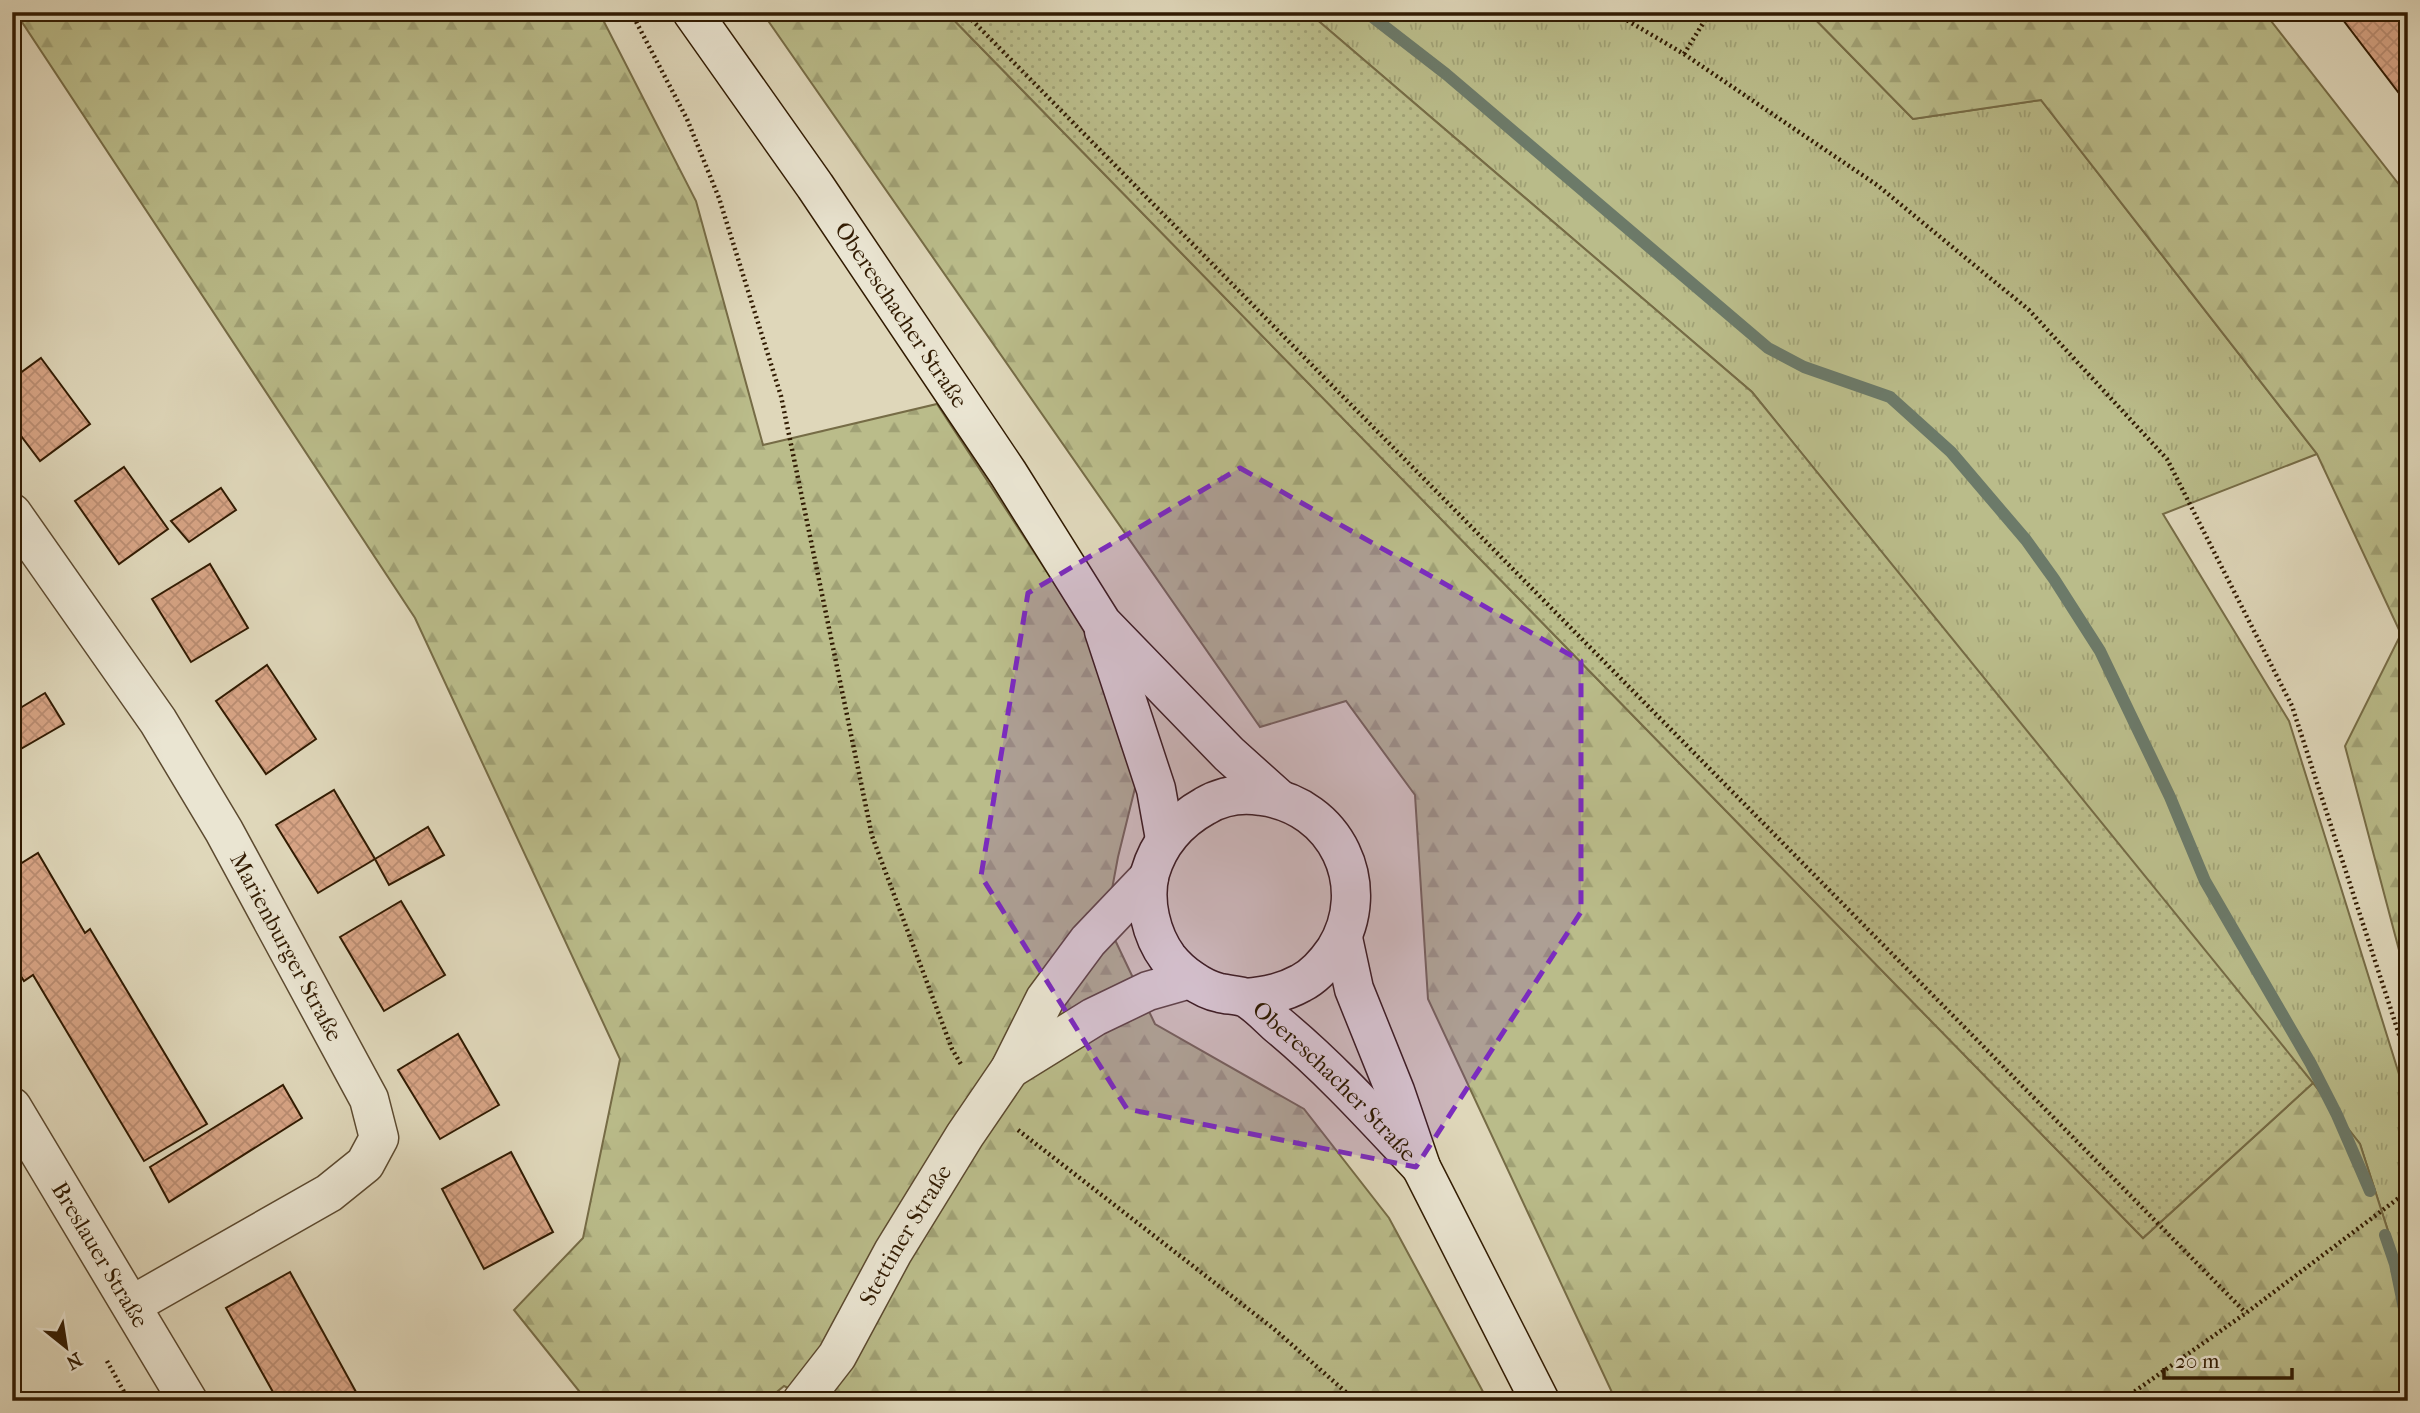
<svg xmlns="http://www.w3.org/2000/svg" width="2420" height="1413" font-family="'IM FELL French Canon',serif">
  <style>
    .grass { fill: url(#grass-tufts); stroke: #766c46; stroke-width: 2 }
    .forest { fill: url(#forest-firs); stroke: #766c46; stroke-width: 2 }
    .garden { fill: url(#garden-dots); stroke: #766c46; stroke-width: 2 }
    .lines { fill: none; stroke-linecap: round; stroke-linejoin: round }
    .stream { stroke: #6c7a69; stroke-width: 12 }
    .building { fill: url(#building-cross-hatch); stroke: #311b02; stroke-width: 2 }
    .street-casing { stroke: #5c4a30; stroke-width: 41 }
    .secondary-casing { stroke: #311b02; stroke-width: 41 }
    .path { stroke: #311b02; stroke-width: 4.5; stroke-dasharray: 2 3.5; stroke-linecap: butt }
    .street { stroke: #eae5d2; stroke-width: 38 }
    .secondary { stroke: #eae5d2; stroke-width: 38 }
    .marked { fill: #7b2cbf; fill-opacity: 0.2; stroke: #7b2cbf; stroke-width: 5; stroke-dasharray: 14 9; stroke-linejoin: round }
    .labels { text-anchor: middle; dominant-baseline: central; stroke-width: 5; stroke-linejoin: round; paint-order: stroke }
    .street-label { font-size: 23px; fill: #311b02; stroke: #eae5d2 }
  </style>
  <defs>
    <pattern id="grass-tufts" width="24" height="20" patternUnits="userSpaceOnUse" patternTransform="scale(1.75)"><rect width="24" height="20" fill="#babc8a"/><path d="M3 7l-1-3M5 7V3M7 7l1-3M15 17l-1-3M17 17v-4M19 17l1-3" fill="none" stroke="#a0a175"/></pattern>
    <pattern id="forest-firs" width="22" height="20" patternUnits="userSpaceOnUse" patternTransform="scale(1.75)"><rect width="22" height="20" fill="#babc8a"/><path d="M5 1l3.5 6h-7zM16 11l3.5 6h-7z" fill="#a0a175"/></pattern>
    <pattern id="garden-dots" width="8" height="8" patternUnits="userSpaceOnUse" patternTransform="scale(1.75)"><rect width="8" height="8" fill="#babc8a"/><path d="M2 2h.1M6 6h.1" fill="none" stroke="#a0a175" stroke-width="1.8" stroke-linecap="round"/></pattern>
    <pattern id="building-cross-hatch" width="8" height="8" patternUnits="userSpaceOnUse" patternTransform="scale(1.75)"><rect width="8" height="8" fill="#d8a586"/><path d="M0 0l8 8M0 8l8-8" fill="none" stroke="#ba8d72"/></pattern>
  </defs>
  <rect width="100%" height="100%" fill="#dfd7ba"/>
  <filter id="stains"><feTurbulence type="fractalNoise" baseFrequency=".00286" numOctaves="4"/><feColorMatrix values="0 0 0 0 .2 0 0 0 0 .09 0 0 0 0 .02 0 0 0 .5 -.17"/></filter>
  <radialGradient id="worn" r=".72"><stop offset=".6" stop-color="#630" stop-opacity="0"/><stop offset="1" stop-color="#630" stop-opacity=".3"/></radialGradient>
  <polygon class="grass" points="1308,12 1808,12 1913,119 2041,100 2317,454 2163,514 2289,721 2408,1103 2408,1293 2360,1144 1752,392"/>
  <g class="forest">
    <polygon points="25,12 599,12 696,201 763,445 937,404 1104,659 1136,784 1118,857 1106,921 1155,1024 1304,1109 1389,1218 1488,1401 816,1401 784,1386 766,1401 587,1401 514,1310 583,1238 620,1059 415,618 18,16"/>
    <polygon points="762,12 946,12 2143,1238 2313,1083 2360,1144 2408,1293 2408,1401 1616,1401 1428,999 1415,795 1346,701 1260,727"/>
    <polygon points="1808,12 2264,12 2408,196 2408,984 2345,746 2401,634 2317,454 2041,100 1913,119"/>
  </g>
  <polygon class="garden" points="946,12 1308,12 1752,392 2313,1083 2143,1238"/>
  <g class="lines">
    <g class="stream">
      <polyline points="1366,12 1446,74 1768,348 1804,367 1890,397 1951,452 2026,540 2054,579 2100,651 2170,797 2205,881 2311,1064 2337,1115 2370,1191"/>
      <polyline points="2385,1235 2395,1264 2408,1328"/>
    </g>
  </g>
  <g class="building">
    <polygon points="2337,12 2408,12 2408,105"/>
    <polygon points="41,358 90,424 40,461 12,424 12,379"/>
    <polygon points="124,467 168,529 119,564 75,501"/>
    <polygon points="221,488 236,510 189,542 171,521"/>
    <polygon points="210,564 248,628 191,662 152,599"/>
    <polygon points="267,665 316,739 266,774 216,701"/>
    <polygon points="45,693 64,724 12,754 12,713"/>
    <polygon points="334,790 375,859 318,893 276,825"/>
    <polygon points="428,827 444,855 389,885 375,859"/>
    <polygon points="38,853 85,933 90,929 207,1124 144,1161 33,975 24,981 12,962 12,869"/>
    <polygon points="401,901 445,975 384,1011 340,937"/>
    <polygon points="458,1034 499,1105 440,1139 398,1070"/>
    <polygon points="283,1085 302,1118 169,1202 150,1167"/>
    <polygon points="511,1152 553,1232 484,1269 442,1189"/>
    <polygon points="290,1272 361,1401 278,1401 226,1308"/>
  </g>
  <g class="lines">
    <g class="street-casing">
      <g id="street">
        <path id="s1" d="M 12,513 L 158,721 L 224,831 L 369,1099 L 379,1138 L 365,1164 L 329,1193 L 132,1305"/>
        <polyline points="1010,1069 1094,1017 1148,991 1190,979"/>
        <path id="s2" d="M 12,1107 L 188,1401"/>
        <path id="s3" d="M 802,1401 L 837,1356 L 893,1252 L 965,1135 L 1010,1069 L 1045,999 L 1088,941 L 1149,877"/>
      </g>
    </g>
    <g class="secondary-casing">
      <g id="secondary">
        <path id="s4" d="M 692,12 L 815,186 L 1008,473 L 1102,623 L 1229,754 L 1278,798"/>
        <polyline points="1104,631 1156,789 1165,839"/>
        <polyline points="1343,938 1354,989 1395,1091 1421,1167 1540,1401"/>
        <path id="s5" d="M 1246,998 C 1266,996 1283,993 1301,983 C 1315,976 1326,963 1335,950 C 1375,886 1336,805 1261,796 C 1242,793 1222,796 1205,806 C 1178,821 1159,842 1150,873 C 1143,901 1151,935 1168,958 C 1180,973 1201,989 1220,993 C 1228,995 1239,995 1246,998 C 1257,1004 1269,1017 1278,1025 C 1330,1068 1375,1118 1421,1167"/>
      </g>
    </g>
    <g class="path">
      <polyline points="631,12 687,119 719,198 781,396 872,836 952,1049 962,1066"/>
      <polyline points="964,12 2246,1313"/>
      <polyline points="1613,12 1684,54 1877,185 2029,310 2167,459 2292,706 2408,1062"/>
      <polyline points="1684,54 1710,12"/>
      <polyline points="1018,1130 1274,1329 1356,1401"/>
      <polyline points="107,1361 129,1401"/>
      <polyline points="2121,1401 2246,1313 2408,1191"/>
    </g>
    <use href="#street" class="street"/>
    <use href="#secondary" class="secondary"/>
  </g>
  <path class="marked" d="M 1240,468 L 1581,661 L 1581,912 L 1416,1167 L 1127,1109 L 981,876 L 1028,593 Z"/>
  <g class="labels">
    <g class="street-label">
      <text stroke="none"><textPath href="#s4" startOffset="368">Obereschacher Straße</textPath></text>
      <text stroke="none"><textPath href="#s1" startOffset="514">Marienburger Straße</textPath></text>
      <text stroke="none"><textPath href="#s5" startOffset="758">Obereschacher Straße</textPath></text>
      <text stroke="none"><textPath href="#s3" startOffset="196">Stettiner Straße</textPath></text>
      <text stroke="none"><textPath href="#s2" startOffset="172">Breslauer Straße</textPath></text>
    </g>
  </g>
  <rect width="2420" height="1413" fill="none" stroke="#dfd7ba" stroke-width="42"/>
  <rect x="14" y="14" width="2392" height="1385" fill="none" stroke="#311b02" stroke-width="3.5"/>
  <rect x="21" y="21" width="2378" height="1371" fill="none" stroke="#311b02" stroke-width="2"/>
  <g transform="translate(66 1347) rotate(150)" stroke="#eae5d2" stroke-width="5" paint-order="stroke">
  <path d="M0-5L12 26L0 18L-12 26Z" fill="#311b02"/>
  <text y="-10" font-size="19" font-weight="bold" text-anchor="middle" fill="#311b02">N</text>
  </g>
  <path d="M2164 1368v10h128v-10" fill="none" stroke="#311b02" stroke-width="3.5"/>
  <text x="2175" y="1368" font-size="21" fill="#311b02" stroke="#eae5d2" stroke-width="5" paint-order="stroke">20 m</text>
  <rect width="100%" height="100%" filter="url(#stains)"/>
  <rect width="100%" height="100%" fill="url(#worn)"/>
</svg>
